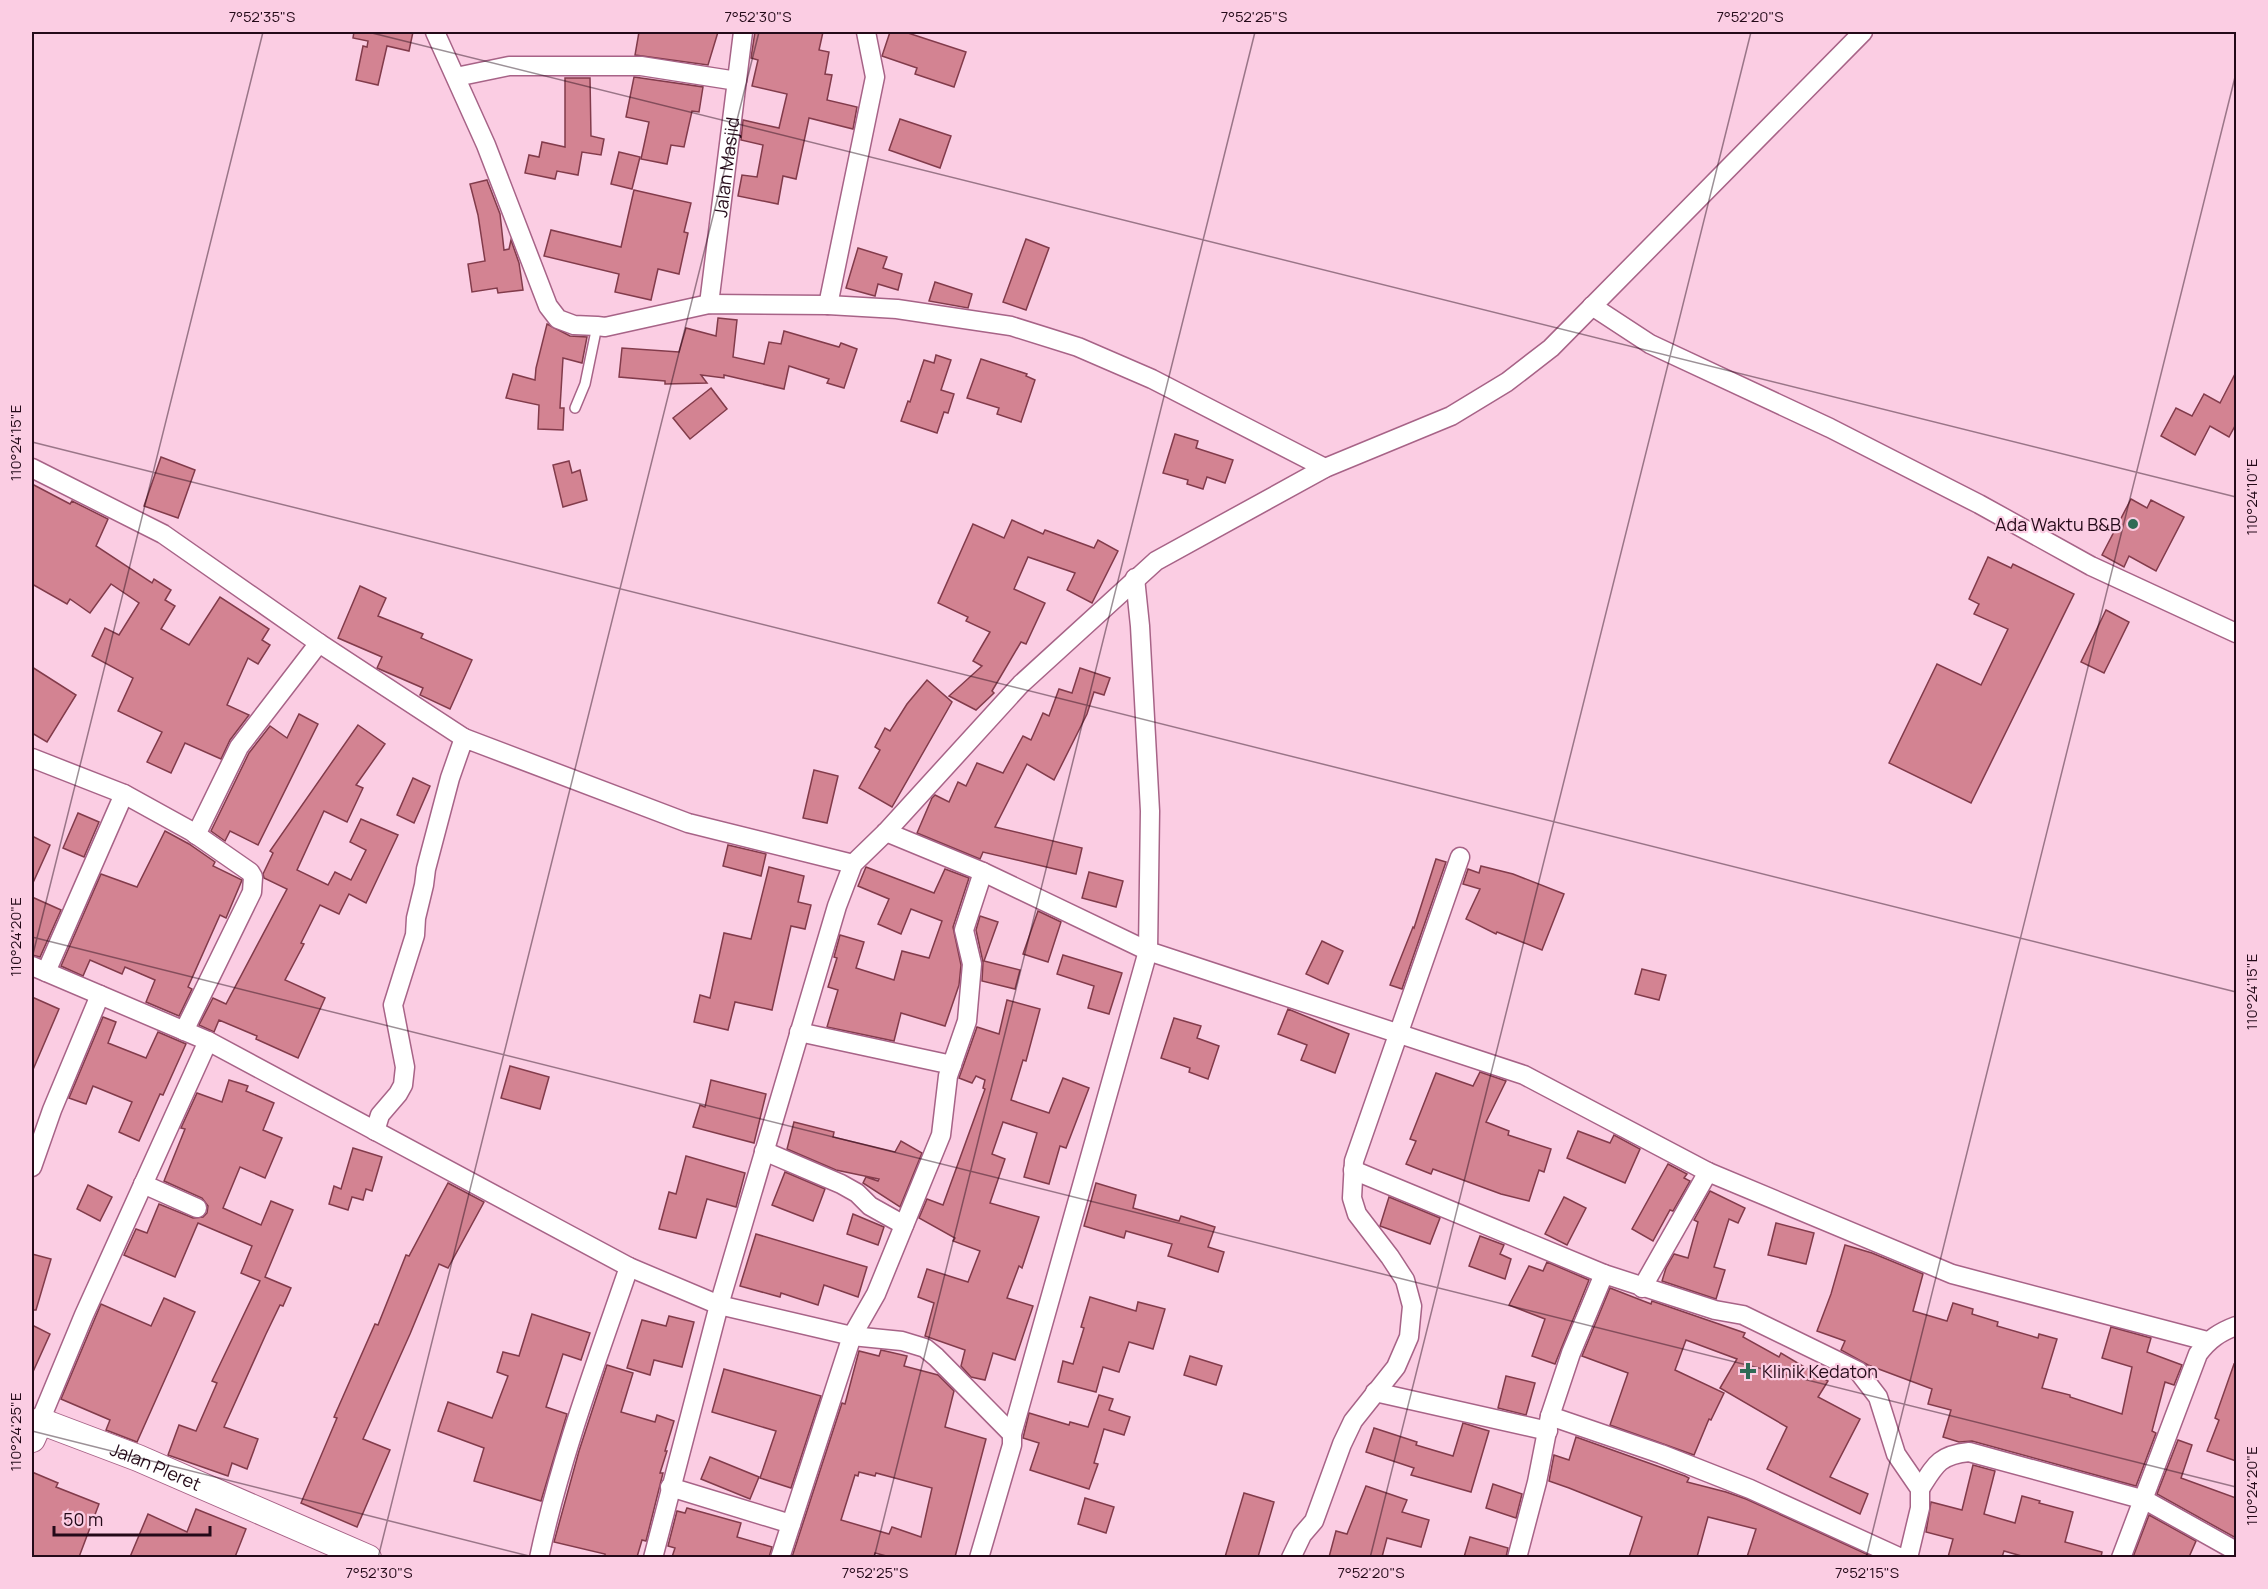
<svg xmlns="http://www.w3.org/2000/svg" width="2268" height="1589" font-family="Manrope,sans-serif">
  <style>
    .building { fill: #d38392; stroke: #823b4b; stroke-width: 1.5; fill-rule: evenodd }
    .lines { fill: none; stroke-linecap: round; stroke-linejoin: round }
    .service-casing { stroke: #a76387; stroke-width: 12 }
    .minor-casing { stroke: #a76387; stroke-width: 21 }
    .secondary-casing { stroke: #a76387; stroke-width: 28 }
    .service { stroke: #fff; stroke-width: 9 }
    .minor { stroke: #fff; stroke-width: 18 }
    .secondary { stroke: #fff; stroke-width: 26 }
    .ticks { fill: none; stroke: #240a19; stroke-width: 1.5; stroke-opacity: 0.45 }
    .poi-dot { fill: #2f6b56; stroke: #fbcde3; stroke-width: 2 }
    .labels { text-anchor: middle; dominant-baseline: central; stroke-width: 4.5; stroke-linejoin: round; paint-order: stroke }
    .street-label { font-size: 18px; fill: #240a19; stroke: #fbcde3 }
    .poi-label { font-size: 18px; fill: #240a19; stroke: #fbcde3; text-anchor: end }
    .neatline { fill: none; stroke: #240a19; stroke-width: 2 }
    .ticks-label { font-size: 15px; text-anchor: middle; fill: #240a19 }
  </style>
  <rect width="100%" height="100%" fill="#fbcde3"/>
  <g class="building">
    <polygon points="354,32 413,32 409,51 387,46 378,85 356,80 363,46 367,47 368,41 353,38"/>
    <polygon points="639,32 718,32 708,65 635,55"/>
    <polygon points="755,32 823,32 819,50 829,52 825,74 832,75 827,100 857,107 853,129 809,118 796,179 783,176 778,204 738,196 742,175 757,177 763,145 741,140 743,120 779,128 787,94 752,86 758,60 751,58"/>
    <polygon points="890,32 905,32 966,52 954,87 915,74 917,68 882,56"/>
    <polygon points="634,77 703,87 699,112 692,111 684,147 671,145 667,164 641,159 649,122 626,117"/>
    <polygon points="565,78 590,78 591,136 604,139 601,155 582,152 578,175 557,171 555,179 525,173 529,155 539,157 542,142 565,147"/>
    <polygon points="900,119 951,136 940,168 889,150"/>
    <polygon points="619,152 640,157 632,189 611,184"/>
    <polygon points="487,180 500,214 504,250 509,249 511,240 519,263 523,290 498,293 497,288 472,292 468,264 485,261 478,215 470,184"/>
    <polygon points="634,190 691,203 684,232 688,233 679,274 658,269 651,300 615,292 619,274 544,256 551,230 621,247"/>
    <polygon points="1026,239 1049,248 1026,310 1003,302"/>
    <polygon points="858,248 887,257 883,268 902,274 898,290 878,284 875,296 846,288"/>
    <polygon points="935,282 972,294 968,308 929,301"/>
    <polygon points="718,318 737,320 733,357 764,364 769,342 781,344 784,331 839,347 841,343 857,349 844,388 827,383 829,379 789,366 784,389 724,375 724,378 701,375 707,383 665,384 665,381 619,377 622,348 679,352 686,328 716,336"/>
    <polygon points="547,324 570,336 587,337 582,363 563,358 560,408 564,408 563,430 538,429 539,405 506,398 513,374 535,380 536,368"/>
    <polygon points="936,355 951,360 941,390 954,394 948,413 944,412 937,433 901,421 908,401 910,402 924,360 934,363"/>
    <polygon points="981,359 1027,374 1026,376 1035,380 1021,422 997,414 999,408 967,398"/>
    <polygon points="2236,372 2236,424 2229,437 2210,426 2195,455 2161,436 2176,408 2192,416 2204,394 2220,403"/>
    <polygon points="711,388 727,409 690,439 673,418"/>
    <polygon points="1175,434 1198,441 1196,448 1233,460 1225,483 1207,477 1203,489 1187,484 1188,480 1163,473"/>
    <polygon points="161,457 195,470 178,518 144,506"/>
    <polygon points="569,461 572,473 580,470 587,500 563,507 553,465"/>
    <polygon points="32,484 70,504 72,501 108,519 96,546 152,583 154,579 171,590 165,600 175,606 161,629 189,645 220,597 269,629 262,640 270,645 258,664 248,658 227,705 249,715 230,740 221,759 185,743 171,773 147,762 162,732 118,711 133,678 92,656 105,628 119,635 139,603 111,584 90,613 70,599 67,604 32,584"/>
    <polygon points="2131,499 2147,508 2151,500 2184,517 2156,571 2129,556 2124,567 2102,555"/>
    <polygon points="1012,520 1043,534 1045,530 1094,548 1098,540 1118,551 1092,603 1067,590 1075,573 1028,557 1014,589 1045,603 1026,644 1021,642 992,691 994,693 976,710 949,696 982,666 973,661 990,632 966,621 968,617 938,603 973,524 1004,538"/>
    <polygon points="1988,557 2011,568 2013,564 2074,594 1971,803 1889,763 1937,664 1981,685 2008,629 1974,614 1979,604 1969,599"/>
    <polygon points="360,586 386,598 378,616 423,634 421,638 472,660 450,709 420,695 423,688 377,668 382,657 338,638"/>
    <polygon points="2106,610 2129,622 2104,673 2081,662"/>
    <polygon points="32,667 76,695 47,742 32,733"/>
    <polygon points="1080,668 1110,678 1104,695 1094,692 1087,714 1054,780 1027,764 995,827 1082,848 1076,874 983,852 980,859 917,833 932,798 935,795 949,802 958,782 966,786 977,763 1003,773 1023,736 1031,740 1043,713 1049,716 1059,689 1072,693"/>
    <polygon points="927,680 952,702 892,807 859,788 880,750 875,747 885,728 890,731 907,704"/>
    <polygon points="299,714 318,724 258,845 230,831 225,841 211,831 249,753 270,726 287,738"/>
    <polygon points="358,725 385,744 356,785 363,788 347,822 324,811 297,870 328,885 335,872 351,880 366,850 350,842 361,819 398,835 366,903 349,894 339,914 320,905 301,943 304,944 285,980 325,998 298,1058 256,1039 257,1036 219,1020 214,1032 199,1025 213,998 226,1004 287,889 264,878 263,874 273,853 270,851"/>
    <polygon points="814,770 838,776 827,823 803,818"/>
    <polygon points="413,778 430,786 414,823 397,815"/>
    <polygon points="78,813 99,822 84,857 63,848"/>
    <polygon points="165,831 189,844 215,862 213,866 242,880 226,918 220,915 188,987 192,989 179,1016 146,1002 155,980 125,967 122,974 90,960 83,976 61,966 101,874 137,887"/>
    <polygon points="32,836 50,845 32,885"/>
    <polygon points="728,845 766,854 761,876 723,866"/>
    <polygon points="1436,859 1446,862 1402,989 1390,985 1413,927 1414,928"/>
    <polygon points="1481,866 1513,874 1564,894 1542,950 1497,932 1496,934 1466,919 1480,889 1463,884 1468,869 1479,873"/>
    <polygon points="769,867 804,876 798,902 811,905 805,929 791,926 772,1010 735,1002 728,1030 694,1022 700,995 710,998 724,933 751,939"/>
    <polygon points="866,867 934,893 945,869 969,878 953,927 961,965 959,985 945,1026 901,1013 894,1041 827,1027 838,990 828,987 837,958 834,957 840,935 864,942 856,968 894,980 902,951 929,958 942,921 911,909 901,934 878,924 889,899 858,886"/>
    <polygon points="1089,872 1123,881 1116,907 1082,898"/>
    <polygon points="32,897 61,910 40,957 32,955"/>
    <polygon points="1038,911 1061,922 1048,962 1023,954"/>
    <polygon points="980,916 998,922 984,961 1020,970 1015,989 982,981 983,962 976,930"/>
    <polygon points="1322,941 1343,951 1328,984 1306,974"/>
    <polygon points="1063,955 1122,973 1109,1014 1088,1008 1094,986 1057,974"/>
    <polygon points="1642,969 1666,975 1659,1000 1635,994"/>
    <polygon points="32,997 59,1009 32,1072"/>
    <polygon points="1007,1000 1040,1009 1026,1061 1023,1060 1011,1100 1049,1113 1063,1078 1089,1088 1066,1148 1060,1146 1049,1184 1024,1177 1037,1133 1003,1122 992,1154 1005,1159 990,1203 1039,1217 1022,1268 1019,1266 1007,1298 1033,1306 1015,1360 993,1353 985,1380 971,1377 961,1366 965,1350 925,1336 934,1303 918,1297 927,1269 968,1282 980,1251 953,1241 955,1238 919,1218 927,1199 943,1205 985,1089 983,1088 985,1080 976,1076 972,1083 959,1078 977,1027 999,1034"/>
    <polygon points="1288,1009 1349,1034 1335,1073 1301,1060 1307,1045 1278,1034"/>
    <polygon points="103,1017 116,1022 108,1043 146,1058 158,1032 186,1044 163,1095 160,1094 139,1141 119,1132 132,1102 93,1086 86,1104 69,1098"/>
    <polygon points="1174,1018 1201,1026 1197,1038 1219,1046 1208,1079 1189,1072 1190,1068 1161,1058"/>
    <polygon points="510,1066 549,1077 540,1109 501,1098"/>
    <polygon points="1480,1072 1506,1081 1486,1122 1509,1131 1508,1135 1551,1149 1544,1172 1539,1170 1529,1201 1501,1194 1433,1169 1431,1174 1406,1164 1416,1141 1410,1139 1436,1073 1473,1086"/>
    <polygon points="229,1080 248,1086 246,1091 274,1103 263,1130 282,1138 265,1178 240,1167 223,1208 261,1225 271,1201 293,1210 265,1277 291,1288 283,1306 280,1305 266,1334 224,1427 258,1439 247,1469 232,1463 228,1476 168,1455 179,1425 196,1431 217,1383 212,1381 260,1281 241,1273 252,1246 198,1223 175,1277 124,1255 136,1229 147,1233 159,1204 193,1218 203,1217 207,1213 208,1206 202,1198 164,1181 185,1129 181,1128 197,1093 222,1102"/>
    <polygon points="711,1080 766,1094 754,1143 693,1127 700,1105 705,1107"/>
    <polygon points="794,1122 834,1132 833,1137 895,1152 901,1141 922,1153 900,1207 863,1183 866,1177 878,1181 879,1179 836,1170 787,1149"/>
    <polygon points="1578,1131 1610,1143 1614,1135 1640,1149 1625,1183 1567,1158"/>
    <polygon points="353,1148 382,1157 372,1191 366,1189 363,1200 352,1197 348,1210 329,1204 334,1186 341,1189"/>
    <polygon points="686,1156 745,1173 736,1207 707,1199 696,1238 659,1229 669,1192 676,1194"/>
    <polygon points="1668,1164 1687,1174 1684,1178 1690,1181 1673,1211 1670,1210 1653,1241 1632,1229"/>
    <polygon points="785,1172 825,1189 813,1221 772,1205"/>
    <polygon points="448,1183 484,1202 448,1268 439,1264 410,1334 363,1439 390,1450 357,1527 301,1503 337,1418 334,1417 375,1324 378,1325 406,1255 409,1256"/>
    <polygon points="1096,1183 1136,1195 1133,1208 1179,1221 1181,1216 1215,1227 1208,1247 1224,1252 1218,1272 1168,1256 1172,1244 1126,1231 1124,1238 1084,1226"/>
    <polygon points="88,1185 112,1197 100,1221 77,1209"/>
    <polygon points="1710,1191 1745,1208 1738,1223 1729,1219 1714,1267 1725,1270 1716,1299 1662,1281 1666,1268 1674,1254 1688,1258 1698,1222 1694,1220"/>
    <polygon points="1389,1197 1440,1218 1430,1244 1380,1226"/>
    <polygon points="1564,1197 1586,1208 1567,1245 1545,1234"/>
    <polygon points="853,1214 884,1227 878,1245 847,1234"/>
    <polygon points="1776,1223 1814,1233 1806,1264 1768,1255"/>
    <polygon points="756,1234 867,1267 858,1297 824,1285 818,1305 781,1293 780,1297 740,1286"/>
    <polygon points="1480,1236 1504,1245 1500,1254 1511,1259 1505,1279 1469,1266"/>
    <polygon points="1845,1245 1872,1253 1923,1274 1913,1311 1947,1321 1953,1303 1973,1309 1972,1314 1998,1322 1997,1326 2038,1338 2039,1334 2057,1339 2042,1388 2070,1395 2070,1397 2122,1414 2132,1367 2102,1358 2111,1327 2151,1338 2147,1352 2182,1365 2174,1385 2165,1382 2152,1431 2156,1433 2136,1486 1972,1441 1959,1442 1943,1437 1951,1410 1928,1404 1932,1389 1868,1365 1841,1350 1845,1341 1817,1331 1831,1294"/>
    <polygon points="32,1254 51,1259 36,1310 32,1310"/>
    <polygon points="1547,1262 1589,1280 1555,1364 1532,1356 1545,1319 1509,1305 1529,1266 1543,1271"/>
    <polygon points="1610,1288 1651,1304 1652,1301 1745,1333 1743,1337 1779,1357 1781,1353 1828,1381 1818,1397 1860,1419 1830,1477 1868,1494 1860,1514 1767,1469 1787,1427 1720,1388 1737,1359 1686,1340 1675,1370 1724,1393 1711,1420 1709,1419 1694,1455 1610,1425 1628,1373 1582,1356"/>
    <polygon points="1090,1297 1136,1311 1138,1302 1165,1309 1153,1349 1129,1342 1119,1372 1103,1367 1096,1392 1058,1382 1063,1361 1073,1364 1084,1328 1081,1327"/>
    <polygon points="164,1298 195,1312 137,1442 106,1430 110,1420 61,1399 101,1304 151,1326"/>
    <polygon points="532,1314 590,1333 581,1360 563,1354 546,1407 567,1414 541,1501 474,1481 484,1448 438,1431 448,1402 492,1418 508,1376 497,1372 503,1352 519,1356"/>
    <polygon points="669,1316 694,1322 682,1367 654,1360 650,1375 627,1368 642,1320 666,1326"/>
    <polygon points="32,1325 50,1334 32,1374"/>
    <path d="M 881,1350 L 907,1356 L 904,1366 L 938,1375 L 954,1391 L 945,1427 L 986,1439 L 955,1557 L 890,1557 L 875,1553 L 874,1557 L 792,1557 L 842,1403 L 845,1404 L 859,1351 L 879,1356 ZM 859,1472 L 875,1476 L 876,1473 L 932,1488 L 921,1537 L 892,1527 L 889,1534 L 841,1520 L 855,1475 L 858,1476 Z"/>
    <polygon points="1190,1356 1222,1366 1216,1385 1184,1375"/>
    <polygon points="2234,1364 2236,1365 2236,1461 2207,1451 2219,1420 2215,1418"/>
    <polygon points="607,1365 633,1373 621,1412 655,1422 657,1415 674,1421 665,1451 667,1451 660,1473 663,1473 646,1541 642,1540 637,1557 605,1557 605,1554 554,1542 579,1451"/>
    <polygon points="724,1369 821,1396 791,1488 760,1478 776,1431 712,1412"/>
    <polygon points="1506,1376 1535,1383 1526,1415 1498,1408"/>
    <polygon points="1099,1395 1113,1399 1109,1410 1130,1417 1124,1435 1104,1429 1094,1463 1098,1464 1089,1489 1030,1470 1039,1443 1023,1438 1029,1413 1069,1425 1070,1422 1088,1427"/>
    <polygon points="1463,1423 1489,1431 1471,1492 1411,1475 1414,1468 1366,1452 1374,1428 1417,1442 1416,1445 1453,1456"/>
    <polygon points="1576,1437 1685,1476 1689,1478 1687,1482 1726,1492 1746,1499 1873,1557 1747,1557 1756,1529 1708,1517 1697,1557 1629,1557 1642,1517 1569,1488 1549,1481 1554,1455 1569,1460"/>
    <polygon points="2178,1440 2192,1445 2181,1478 2236,1498 2236,1538 2157,1494"/>
    <polygon points="710,1457 759,1477 750,1499 701,1479"/>
    <polygon points="1973,1465 1995,1471 1984,1514 2015,1523 2022,1496 2040,1501 2039,1503 2073,1512 2065,1542 2102,1552 2101,1557 2025,1557 2004,1551 2002,1557 1948,1557 1953,1539 1926,1532 1931,1502 1962,1510"/>
    <polygon points="32,1472 58,1483 56,1487 99,1504 79,1557 32,1557"/>
    <polygon points="1493,1484 1522,1494 1516,1518 1486,1508"/>
    <polygon points="1366,1486 1407,1500 1402,1512 1429,1520 1421,1547 1387,1538 1382,1557 1329,1557 1336,1531 1347,1534"/>
    <polygon points="1244,1493 1274,1502 1258,1557 1225,1557"/>
    <polygon points="1085,1498 1114,1507 1106,1533 1078,1524"/>
    <polygon points="687,1508 741,1523 737,1537 772,1547 769,1557 672,1557 675,1548 668,1546 677,1511 685,1513"/>
    <polygon points="196,1509 246,1529 235,1557 130,1557 148,1514 187,1532"/>
    <polygon points="2149,1515 2196,1541 2189,1557 2133,1557"/>
    <polygon points="1470,1537 1508,1548 1506,1557 1464,1557"/>
  </g>
  <g class="lines">
    <g class="service-casing">
      <polyline id="service" points="575,408 585,384 597,326"/>
    </g>
    <g class="minor-casing">
      <g id="minor">
        <polyline points="435,32 486,145 548,306 558,319 574,325 597,326 605,327 709,304 828,305 897,309 1011,326 1078,347 1152,379 1325,468"/>
        <polyline points="456,77 509,66 641,66 737,81"/>
        <path id="s1" d="M 709,304 L 743,32"/>
        <polyline points="828,305 875,77 866,32"/>
        <polyline points="1592,306 1650,344 1830,428 1979,504 2091,566 2236,633"/>
        <polyline points="32,468 163,534 319,643 464,738"/>
        <polyline points="1135,578 1140,626 1150,811 1148,951 1524,1075 1708,1172 1952,1274 2207,1341"/>
        <polyline points="32,758 124,794 191,831 250,872 253,877 252,892 184,1031"/>
        <polyline points="886,832 983,872 1148,951 1012,1434 1012,1445 979,1558"/>
        <polyline points="196,835 239,747 319,643"/>
        <polyline points="32,966 208,1041 629,1267 719,1305 852,1336 902,1341 925,1348 936,1357 1012,1434"/>
        <polyline points="46,972 124,794"/>
        <polyline points="799,1032 952,1065"/>
        <polyline points="375,1131 380,1115 398,1094 403,1085 405,1067 393,1005 415,935 416,918 424,885 426,869 450,778 464,738 688,823 853,864"/>
        <polyline points="764,1151 841,1184 857,1193 870,1206 904,1225"/>
        <polyline points="32,1167 52,1110 100,995"/>
        <polyline points="1353,1170 1604,1274"/>
        <polyline points="143,1184 197,1208"/>
        <polyline points="1642,1288 1708,1172"/>
        <polyline points="1375,1392 1548,1431"/>
        <polyline points="1550,1416 1661,1454 1750,1489 1901,1558"/>
        <polyline points="40,1421 84,1315 208,1041"/>
        <polyline points="670,1487 791,1524"/>
        <path d="M 1920,1489 C 1935,1465 1939,1455 1969,1452 L 2145,1500 L 2236,1551"/>
        <path d="M 539,1558 C 560,1459 596,1363 629,1267"/>
        <polyline points="653,1558 719,1305 837,906 853,864 886,832 1021,684 1156,561 1325,468 1451,416 1507,382 1551,348 1863,32"/>
        <polyline points="780,1558 852,1336 876,1294 941,1135 948,1076 967,1021 972,964 964,930 983,872"/>
        <polyline points="1291,1558 1302,1535 1314,1521 1342,1444 1353,1421 1396,1367 1409,1337 1412,1306 1405,1280 1390,1257 1357,1214 1352,1198 1354,1161 1460,857"/>
        <polyline points="1517,1558 1537,1482 1550,1416 1571,1353 1604,1274 1715,1310 1743,1315 1858,1371 1878,1397 1896,1454 1920,1489 1920,1508 1908,1558"/>
        <path d="M 2121,1558 L 2198,1354 C 2209,1339 2220,1332 2236,1326"/>
      </g>
    </g>
    <g class="secondary-casing">
      <g id="secondary">
        <path id="s2" d="M 32,1439 L 40,1421 L 138,1458 L 368,1558"/>
      </g>
    </g>
    <use href="#service" class="service"/>
    <use href="#minor" class="minor"/>
    <use href="#secondary" class="secondary"/>
  </g>
  <path class="ticks" d="M 368,32 L 2236,497M 32,442 L 2236,992M 32,937 L 2236,1487M 32,958 L 263,32M 32,1431 L 537,1558M 378,1558 L 759,32M 874,1558 L 1255,32M 1370,1558 L 1751,32M 1866,1558 L 2236,73"/>
  <g class="poi-dot">
    <circle cx="2133" cy="524" r="6"/>
    <path d="M1745 1362h6v6h6v6h-6v6h-6v-6h-6v-6h6z"/>
  </g>
  <g class="labels">
    <g class="street-label">
      <text stroke="none"><textPath href="#s1" startOffset="138">Jalan Masjid</textPath></text>
      <text stroke="none"><textPath href="#s2" startOffset="144">Jalan Pleret</textPath></text>
    </g>
    <g class="poi-label">
      <text x="2121" y="524">Ada Waktu B&amp;B</text>
      <text x="1762" y="1371" text-anchor="start">Klinik Kedaton</text>
    </g>
  </g>
  <rect width="2268" height="1589" fill="none" stroke="#fbcde3" stroke-width="66"/>
  <path d="M54 1526v9h156v-9" fill="none" stroke="#240a19" stroke-width="3"/>
  <text x="63" y="1526" font-size="18" fill="#240a19" stroke="#fbcde3" stroke-width="4.5" paint-order="stroke">50 m</text>
  <rect x="33" y="33" width="2202" height="1523" class="neatline"/>
  <g class="ticks-label">
    <text x="262" y="22">7°52'35"S</text>
    <text x="758" y="22">7°52'30"S</text>
    <text x="1254" y="22">7°52'25"S</text>
    <text x="1750" y="22">7°52'20"S</text>
    <text transform="translate(16 443) rotate(-90)" y="5">110°24'15"E</text>
    <text transform="translate(2252 497) rotate(-90)" y="5">110°24'10"E</text>
    <text transform="translate(16 937) rotate(-90)" y="5">110°24'20"E</text>
    <text transform="translate(2252 992) rotate(-90)" y="5">110°24'15"E</text>
    <text transform="translate(16 1432) rotate(-90)" y="5">110°24'25"E</text>
    <text transform="translate(2252 1486) rotate(-90)" y="5">110°24'20"E</text>
    <text x="379" y="1578">7°52'30"S</text>
    <text x="875" y="1578">7°52'25"S</text>
    <text x="1371" y="1578">7°52'20"S</text>
    <text x="1867" y="1578">7°52'15"S</text>
  </g>
</svg>
